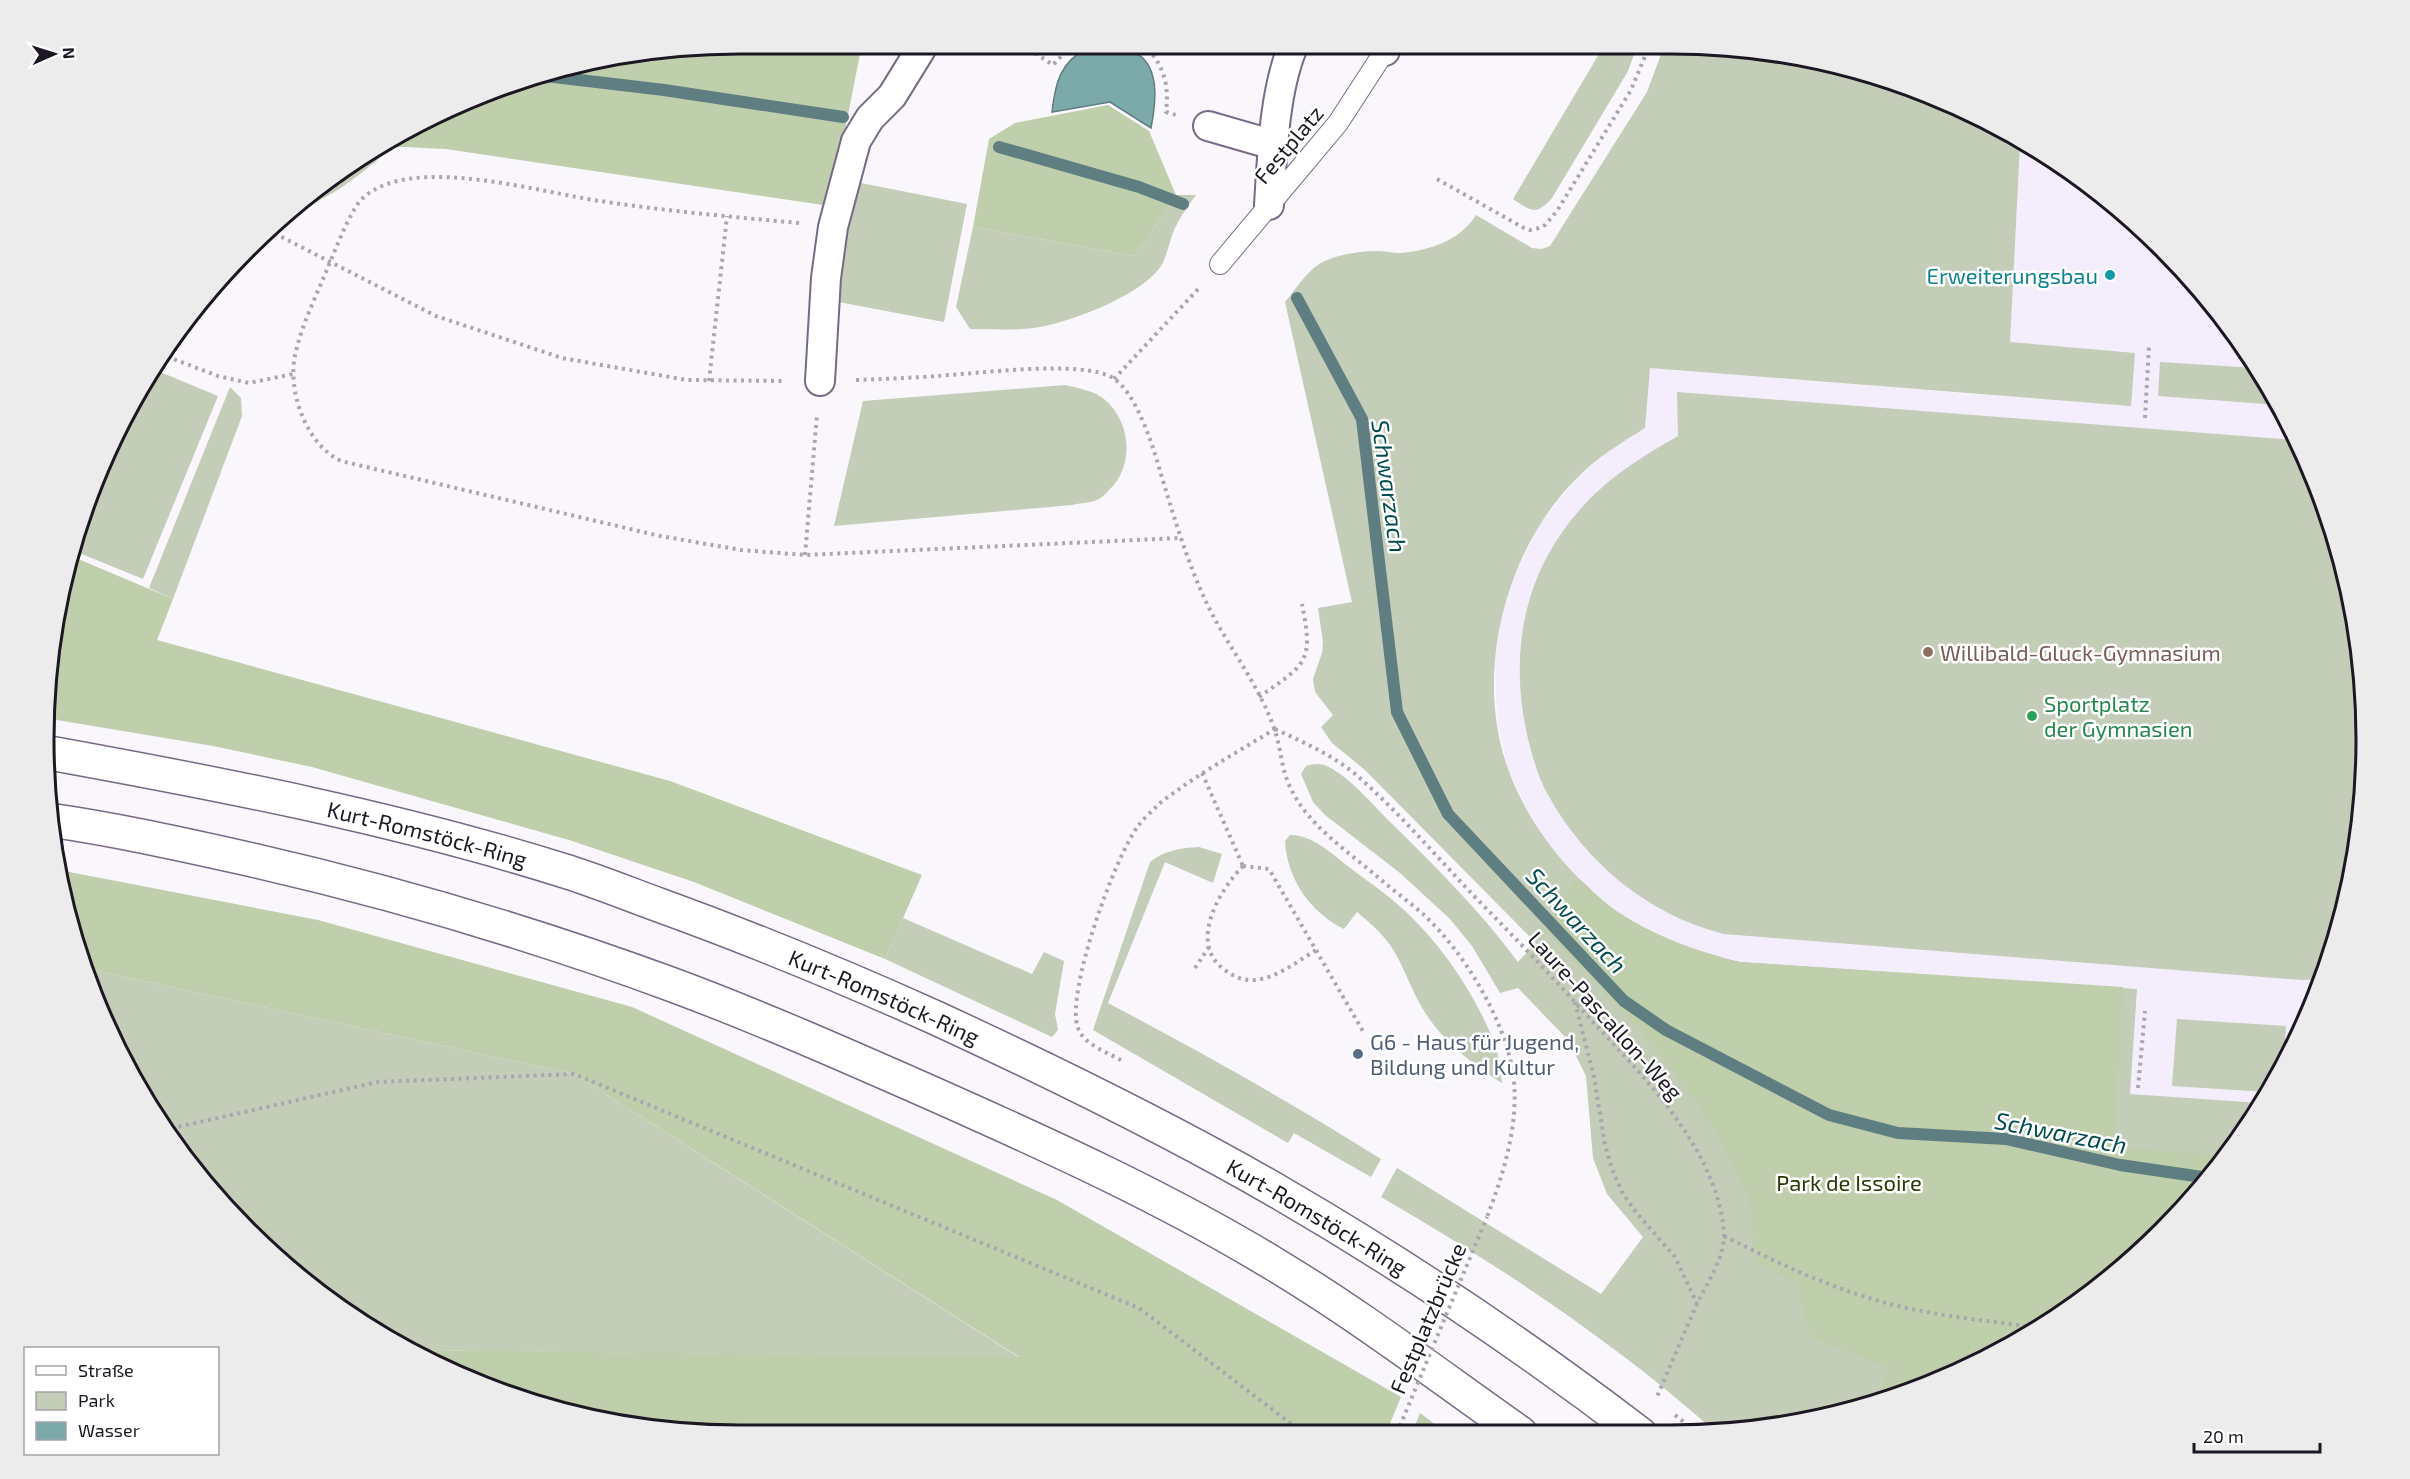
<svg xmlns="http://www.w3.org/2000/svg" width="2410" height="1479" font-family="'Exo 2',sans-serif">
  <style>
    .built { fill: #f4edfc }
    .green { fill: #c3cdb7 }
    .forest { fill: #bfceab }
    .water { fill: #7caaaa; stroke: #5f7e81; stroke-width: 1.5 }
    .lines { fill: none; stroke-linecap: round; stroke-linejoin: round }
    .stream { stroke: #5f7e81; stroke-width: 12 }
    .service-casing { stroke: #786a85; stroke-width: 22 }
    .pedestrian-casing { stroke: #786a85; stroke-width: 32 }
    .secondary-casing { stroke: #786a85; stroke-width: 36 }
    .path { stroke: #aaa6ae; stroke-width: 4; stroke-dasharray: 3 4.5; stroke-linecap: butt }
    .service { stroke: #fff; stroke-width: 20 }
    .pedestrian { stroke: #fff; stroke-width: 28 }
    .secondary { stroke: #fff; stroke-width: 33 }
    .path-bridge { stroke: #aaa6ae; stroke-width: 4; stroke-dasharray: 3 4.5; stroke-linecap: butt }
    .culture-dot { fill: #0f9aa8; stroke: #fff; stroke-width: 2 }
    .education-dot { fill: #8d6e63; stroke: #fff; stroke-width: 2 }
    .leisure-dot { fill: #2e9e5b; stroke: #fff; stroke-width: 2 }
    .service-dot { fill: #5c6f8a; stroke: #fff; stroke-width: 2 }
    .labels { text-anchor: middle; dominant-baseline: central; stroke-width: 5; stroke-linejoin: round; paint-order: stroke }
    .street-label { font-size: 22px; fill: #1c1722; stroke: #fff }
    .culture-label { font-size: 22px; fill: #0d838f; stroke: #fff; text-anchor: end }
    .education-label { font-size: 22px; fill: #785e54; stroke: #fff; text-anchor: start }
    .leisure-label { font-size: 22px; fill: #27864d; stroke: #fff; text-anchor: start }
    .service-label { font-size: 22px; fill: #4e5e75; stroke: #fff; text-anchor: start }
    .park-label { font-size: 22px; fill: #293a03; stroke: #fff }
    .water-label { font-size: 24px; font-style: italic; fill: #034c4e; stroke: #fff }
    .rim { fill: none; stroke: #1c1722; stroke-width: 3 }
  </style>
  <rect width="100%" height="100%" fill="#f9f6fc"/>
  <polygon class="built" points="2020,145 2094,187 2194,280 2273,391 2329,515 2360,648 2365,785 2343,919 2295,1047 2227,1156 2113,1147 2123,987 1740,962 1703,953 1660,936 1612,908 1577,877 1553,851 1528,811 1507,766 1497,719 1495,656 1503,608 1516,572 1541,523 1576,479 1611,449 1645,428 1649,368 2083,403 2087,349 2010,342"/>
  <g class="green">
    <path d="M 1602,49 L 1636,49 L 1628,71 L 1552,198 C 1536,216 1531,211 1513,199 Z"/>
    <path d="M 1663,49 L 1761,49 L 1937,96 L 2020,145 L 2010,342 L 2135,353 L 2131,406 L 1650,368 L 1645,428 C 1621,443 1596,458 1576,479 C 1506,549 1474,671 1507,766 C 1526,821 1565,871 1611,907 C 1648,935 1695,951 1740,962 L 2137,989 L 2130,1094 L 2260,1103 L 2223,1163 L 2130,1263 L 2018,1342 L 1851,1412 L 1719,1434 C 1685,1406 1651,1376 1615,1350 C 1541,1294 1462,1244 1381,1197 L 1397,1168 L 1601,1294 L 1643,1237 L 1607,1194 L 1593,1158 L 1586,1076 L 1568,1040 L 1518,988 L 1500,993 L 1472,946 L 1450,919 L 1400,873 L 1325,815 L 1313,802 L 1301,774 L 1306,766 C 1312,764 1318,763 1324,765 C 1344,772 1369,800 1384,816 C 1431,862 1479,909 1518,962 L 1536,943 L 1365,770 L 1332,743 L 1321,727 L 1333,715 L 1315,692 L 1313,679 L 1322,653 L 1323,642 L 1318,608 L 1352,602 L 1285,302 C 1297,288 1309,267 1327,260 C 1342,254 1361,251 1377,251 C 1385,251 1393,253 1400,253 C 1429,251 1461,240 1476,215 L 1532,248 L 1542,249 L 1550,246 L 1647,92 Z"/>
    <path d="M 382,146 L 393,147 C 369,166 326,207 295,206 L 316,187 Z"/>
    <polygon points="856,182 967,204 944,322 833,301"/>
    <path d="M 1176,195 L 1196,195 C 1188,206 1180,217 1174,230 C 1169,242 1167,258 1159,269 C 1136,297 1075,320 1040,327 C 1017,331 993,329 970,329 L 956,307 L 973,227 L 1135,256 Z"/>
    <polygon points="2160,362 2256,368 2273,391 2279,405 2158,396"/>
    <polygon points="153,369 218,396 143,579 72,550 80,516"/>
    <path d="M 1065,385 C 1078,388 1094,391 1104,399 C 1131,421 1135,466 1109,490 C 1107,492 1103,497 1099,499 C 1092,503 1080,503 1072,505 L 834,526 L 863,401 Z"/>
    <polygon points="230,387 241,398 242,416 173,599 149,588"/>
    <path d="M 1677,392 L 2295,440 L 2329,515 L 2360,648 L 2365,785 L 2343,919 L 2321,979 L 2302,980 L 1724,934 C 1648,915 1586,863 1548,795 C 1538,777 1533,758 1528,739 C 1511,667 1519,592 1563,531 C 1595,486 1631,463 1678,436 Z"/>
    <path d="M 1290,835 C 1313,835 1332,854 1349,867 C 1367,881 1387,894 1404,910 C 1442,945 1475,994 1494,1042 C 1499,1055 1500,1069 1502,1083 C 1473,1065 1442,1040 1424,1011 C 1411,990 1404,965 1390,945 C 1381,932 1369,922 1357,912 L 1344,929 C 1310,912 1287,879 1285,841 Z"/>
    <path d="M 1199,847 L 1222,854 L 1213,883 L 1165,862 L 1108,1003 C 1201,1052 1292,1103 1381,1159 L 1371,1177 L 1294,1133 L 1288,1143 L 1093,1030 L 1150,862 C 1165,850 1181,848 1199,847 Z"/>
    <polygon points="903,918 1032,974 1044,952 1064,961 1055,1014 1058,1030 1052,1037 885,959"/>
    <polygon points="83,968 574,1074 1020,1358 418,1350 316,1292 247,1231 161,1126"/>
    <polygon points="2177,1019 2286,1026 2283,1067 2267,1092 2172,1086"/>
  </g>
  <g class="forest">
    <polygon points="861,49 830,206 446,149 382,146 431,115 516,80 648,50"/>
    <polygon points="1108,105 1149,131 1176,195 1135,256 973,227 989,139 1015,123"/>
    <polygon points="71,556 173,599 157,640 670,781 922,875 885,959 694,882 569,840 312,767 213,746 45,718 50,648"/>
    <polygon points="59,870 318,920 632,1007 1057,1200 1401,1397 1386,1433 642,1428 473,1383 418,1350 1019,1357 574,1074 83,968"/>
    <path d="M 1577,877 C 1589,887 1600,899 1612,908 C 1651,935 1695,951 1740,962 L 2123,987 L 2113,1147 L 2227,1156 L 2130,1263 L 2018,1342 L 1876,1401 L 1891,1368 L 1811,1337 L 1797,1284 L 1753,1260 C 1754,1242 1755,1223 1750,1205 C 1743,1182 1731,1160 1719,1139 C 1674,1059 1608,996 1546,931 Z"/>
    <polygon points="1420,1413 1444,1431 1446,1433 1412,1433"/>
  </g>
  <path class="water" d="M 1087,49 C 1100,49 1118,46 1129,50 C 1162,61 1156,103 1151,128 L 1110,102 L 1052,112 C 1055,85 1060,61 1087,49 Z"/>
  <g class="lines">
    <g class="stream">
      <polyline points="537,75 664,90 843,117"/>
      <polyline points="999,147 1139,187 1183,204"/>
      <polyline points="1297,298 1362,419 1397,712 1448,814 1624,1001 1666,1030 1829,1115 1898,1133 2006,1139 2120,1165 2209,1178"/>
    </g>
    <g class="service-casing">
      <polyline id="service" points="1220,264 1338,123 1386,49"/>
    </g>
    <g class="pedestrian-casing">
      <g id="pedestrian">
        <polyline points="1384,49 1385,51"/>
        <polyline points="1208,126 1274,145"/>
        <path d="M 1269,205 C 1272,158 1274,93 1292,49"/>
        <polyline points="820,381 826,278 833,227 856,141 870,118 892,96 921,49"/>
      </g>
    </g>
    <g class="secondary-casing">
      <g id="secondary">
        <path id="s1" d="M 44,752 C 221,784 397,818 568,872 C 599,882 629,894 659,905 C 753,939 845,977 936,1018 C 1053,1072 1170,1129 1282,1194 C 1406,1266 1526,1347 1640,1434"/>
        <path d="M 49,820 C 113,829 176,843 239,857 C 386,890 532,933 673,985 C 759,1017 843,1054 927,1091 C 1044,1143 1164,1197 1274,1264 C 1359,1315 1439,1376 1520,1433"/>
      </g>
    </g>
    <g class="path">
      <polyline points="1029,49 1053,65 1068,49"/>
      <path d="M 1148,49 C 1165,68 1169,87 1166,112 L 1176,115"/>
      <polyline points="1437,179 1524,228 1530,230 1539,228 1545,225 1557,211 1631,90 1648,49"/>
      <path d="M 799,223 C 733,217 666,211 600,201 C 540,192 427,159 374,190 C 368,193 361,199 357,205 C 345,224 337,246 328,267 C 317,294 303,322 296,351 C 286,388 305,444 341,461 L 660,536 L 741,550 L 805,555 L 1180,538"/>
      <polyline points="268,230 436,316 562,358 687,380 786,381"/>
      <polyline points="160,354 218,376 249,383 293,374"/>
      <polyline points="1114,379 1200,287"/>
      <path d="M 856,380 C 883,379 909,378 936,376 C 974,374 1083,359 1113,378 C 1135,392 1151,440 1158,464 C 1172,511 1186,559 1207,604 C 1227,645 1259,685 1274,728 C 1281,747 1281,768 1290,787 C 1308,826 1349,852 1380,879 C 1394,891 1409,902 1423,914 C 1464,952 1504,1018 1513,1073 C 1520,1121 1504,1173 1487,1217"/>
      <polyline points="709,381 727,216"/>
      <polyline points="2145,418 2149,346"/>
      <polyline points="805,555 817,415"/>
      <path d="M 1259,697 C 1306,664 1314,663 1302,604"/>
      <path d="M 1275,729 C 1303,742 1330,754 1354,773 C 1397,810 1435,855 1474,896 C 1514,937 1554,978 1592,1021 C 1645,1078 1717,1150 1724,1232 C 1726,1255 1707,1283 1697,1304 C 1683,1335 1670,1367 1656,1399"/>
      <polyline points="1202,773 1243,866"/>
      <path d="M 1243,866 C 1220,889 1187,944 1225,970 C 1234,977 1244,981 1255,980 C 1277,978 1298,961 1316,950"/>
      <polyline points="1243,866 1269,869 1364,1033"/>
      <polyline points="1195,968 1209,947"/>
      <polyline points="1575,1002 1594,1077 1605,1145 1612,1169 1622,1192 1635,1211 1675,1257 1697,1304"/>
      <path d="M 1121,1060 C 1108,1053 1083,1044 1078,1028 C 1065,993 1115,857 1138,826 C 1143,819 1151,812 1157,806 C 1164,799 1174,793 1182,787 C 1212,766 1244,748 1275,729"/>
      <polyline points="2138,1088 2145,1011"/>
      <polyline points="164,1130 378,1082 574,1074 1139,1308 1302,1432"/>
      <path d="M 1724,1236 C 1774,1261 1823,1285 1876,1300 C 1929,1316 1985,1320 2039,1328"/>
      <polyline points="1675,1415 1699,1434"/>
    </g>
    <use href="#service" class="service"/>
    <use href="#pedestrian" class="pedestrian"/>
    <use href="#secondary" class="secondary"/>
    <polyline class="path-bridge" points="1397,1433 1487,1217"/>
  </g>
  <circle class="culture-dot" cx="2110" cy="275" r="6"/>
  <circle class="education-dot" cx="1928" cy="652" r="6"/>
  <circle class="leisure-dot" cx="2032" cy="716" r="6"/>
  <circle class="service-dot" cx="1358" cy="1054" r="6"/>
  <g class="labels">
    <g class="street-label">
      <text transform="translate(1288 144) rotate(-50)">Festplatz</text>
      <text stroke="none"><textPath href="#s1" startOffset="392">Kurt-Romstöck-Ring</textPath></text>
      <text stroke="none"><textPath href="#s1" startOffset="878">Kurt-Romstöck-Ring</textPath></text>
      <text transform="translate(1606 1015) rotate(48)">Laure-Pascallon-Weg</text>
      <text stroke="none"><textPath href="#s1" startOffset="1364">Kurt-Romstöck-Ring</textPath></text>
      <text transform="translate(1427 1318) rotate(-67)">Festplatzbrücke</text>
    </g>
    <g class="culture-label">
      <text x="2098" y="275">Erweiterungsbau</text>
    </g>
    <g class="education-label">
      <text x="1940" y="652">Willibald-Gluck-Gymnasium</text>
    </g>
    <g class="leisure-label">
      <text x="2044" y="703">Sportplatz<tspan x="2044" dy="25">der Gymnasien</tspan></text>
    </g>
    <g class="service-label">
      <text x="1370" y="1041">G6 - Haus für Jugend,<tspan x="1370" dy="25">Bildung und Kultur</tspan></text>
    </g>
    <g class="park-label">
      <text x="1849" y="1182">Park de Issoire</text>
    </g>
    <g class="water-label">
      <text transform="translate(1390 486) rotate(82)">Schwarzach</text>
      <text transform="translate(1577 920) rotate(47)">Schwarzach</text>
      <text transform="translate(2061 1132) rotate(11)">Schwarzach</text>
    </g>
  </g>
  <path d="M0 0H2410V1479H0ZM739 54H1671A685 685 0 0 1 2356 739V740A685 685 0 0 1 1671 1425H739A685 685 0 0 1 54 740V739A685 685 0 0 1 739 54Z" fill="#edeced" fill-rule="evenodd"/>
  <path class="rim" d="M739 54H1671A685 685 0 0 1 2356 739V740A685 685 0 0 1 1671 1425H739A685 685 0 0 1 54 740V739A685 685 0 0 1 739 54Z"/>
  <rect x="24" y="1347" width="195" height="108" fill="#ffffff" stroke="#a4a2a7" stroke-width="1.5"/>
  <rect x="36" y="1366" width="30" height="9" fill="#ffffff" stroke="#a4a2a7" stroke-width="1.5"/>
  <text x="78" y="1377" font-size="18" fill="#1c1722">Straße</text>
  <rect x="36" y="1392" width="30" height="18" fill="#c3cdb7" stroke="#a4a2a7" stroke-width="1.5"/>
  <text x="78" y="1407" font-size="18" fill="#1c1722">Park</text>
  <rect x="36" y="1422" width="30" height="18" fill="#7caaaa" stroke="#a4a2a7" stroke-width="1.5"/>
  <text x="78" y="1437" font-size="18" fill="#1c1722">Wasser</text>
  <g transform="translate(54 54) rotate(87)" stroke="#ffffff" stroke-width="4.5" paint-order="stroke">
  <path d="M0-4.5L10 22L0 15L-10 22Z" fill="#1c1722"/>
  <text y="-9" font-size="16" font-weight="bold" text-anchor="middle" fill="#1c1722">N</text>
  </g>
  <path d="M2194 1443v9h126v-9" fill="none" stroke="#1c1722" stroke-width="3"/>
  <text x="2203" y="1443" font-size="18" fill="#1c1722" stroke="#ffffff" stroke-width="4.5" paint-order="stroke">20 m</text>
</svg>
